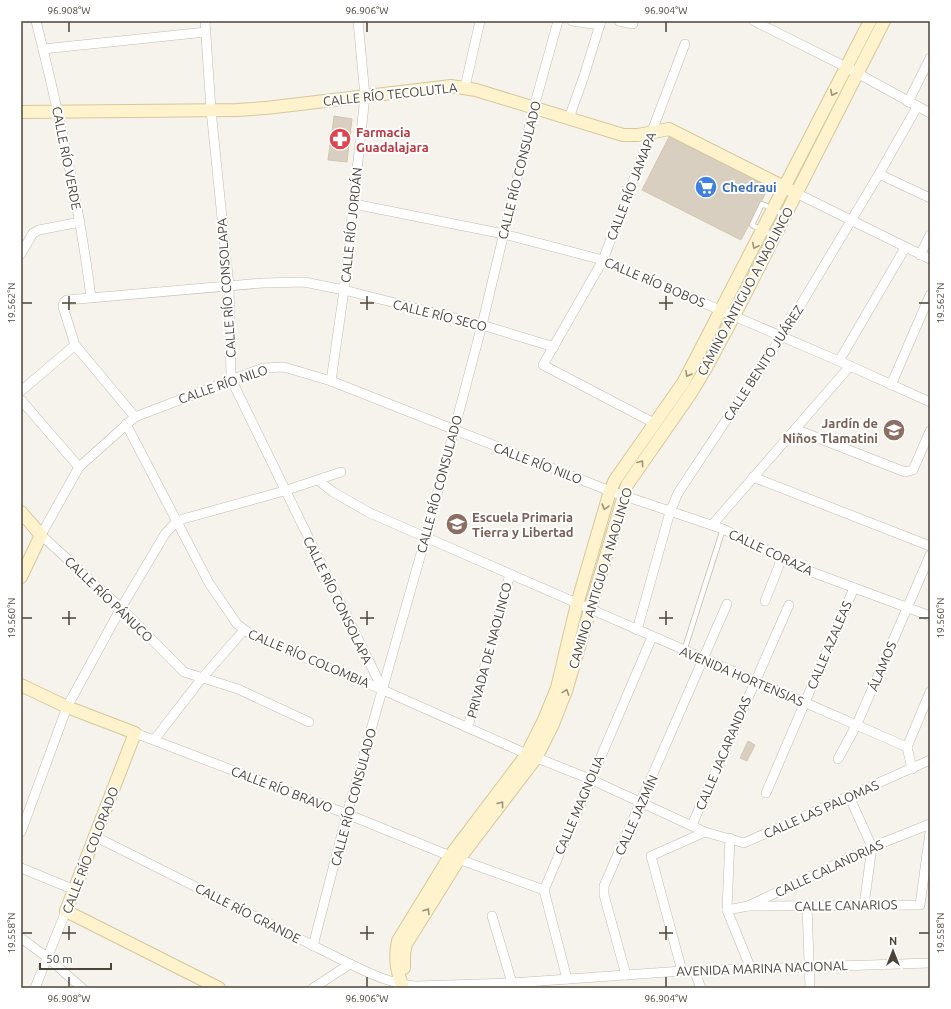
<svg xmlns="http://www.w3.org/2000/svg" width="951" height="1009" font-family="Ubuntu,sans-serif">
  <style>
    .building { fill: #d8cfc1; stroke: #d3c7b4 }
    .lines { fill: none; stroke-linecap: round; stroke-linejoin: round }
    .lane-casing { stroke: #c2bbae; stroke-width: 6 }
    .street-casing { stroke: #c2bbae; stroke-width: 10 }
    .secondary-casing { stroke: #d6c79b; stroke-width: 14 }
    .lane { stroke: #fff; stroke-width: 4.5 }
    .street { stroke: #fff; stroke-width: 9 }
    .secondary { stroke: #fff3cd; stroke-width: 12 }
    .oneway { stroke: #9c937c }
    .ticks { fill: none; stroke: #4b4439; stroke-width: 1.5 }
    .labels { text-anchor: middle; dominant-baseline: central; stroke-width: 4; stroke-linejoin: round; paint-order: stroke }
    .street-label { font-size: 13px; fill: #4b4439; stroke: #fff }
    .health-label { font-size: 13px; font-weight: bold; fill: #be3a42; stroke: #fff; text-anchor: start }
    .shop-label { font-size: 13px; font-weight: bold; fill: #366cbe; stroke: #fff; text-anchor: start }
    .education-label { font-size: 13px; font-weight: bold; fill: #785e54; stroke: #fff; text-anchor: end }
    .neatline { fill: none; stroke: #4b4439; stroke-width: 1.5 }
    .ticks-label { font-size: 10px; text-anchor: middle; fill: #4b4439 }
  </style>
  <rect width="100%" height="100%" fill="#f6f3ec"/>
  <g class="building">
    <polygon points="334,116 352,119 347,162 328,160"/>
    <polygon points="670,135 770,185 741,240 642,190"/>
    <polygon points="748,741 755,745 747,761 740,758"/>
  </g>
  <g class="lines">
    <g class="lane-casing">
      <g id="lane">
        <polyline points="774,236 752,225 762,204 785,215"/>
        <polyline points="684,651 723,529"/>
      </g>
    </g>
    <g class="street-casing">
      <g id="street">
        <path d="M 36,21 C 59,112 79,204 91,297"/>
        <polyline points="205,21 211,110 229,286 231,379 383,690"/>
        <polyline points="572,21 600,25"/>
        <polyline points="619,21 633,24"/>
        <polyline points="754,21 846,67 930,113"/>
        <polyline points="43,49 206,32"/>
        <polyline points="465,87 480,21"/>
        <polyline points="908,102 930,58"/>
        <polyline points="569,118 584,76 601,21"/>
        <polyline points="879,174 930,198"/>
        <polyline points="796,193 930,259"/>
        <polyline points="354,204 504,234 603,260 839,361 930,402"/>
        <polyline points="21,254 33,233 39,230 80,222"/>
        <polyline points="920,255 930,235"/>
        <polyline points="839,361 905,248"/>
        <polyline points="331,381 344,290 365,96 358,21"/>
        <polyline points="891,385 930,295"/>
        <polyline points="21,391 75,345"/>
        <polyline points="21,400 79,467"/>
        <polyline points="135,417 75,345 63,307 64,302 67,300 263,283 304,282 344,290 482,325 554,347"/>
        <polyline points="654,423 543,365 603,260 685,44"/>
        <polyline points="126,424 209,583 237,624 253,636 383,690 527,754 590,779 705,832 744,843 930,760"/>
        <polyline points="795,429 905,472 913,470 930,431"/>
        <polyline points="753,477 930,546"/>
        <polyline points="319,481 333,492 370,513 907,747"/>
        <polyline points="712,525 850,366"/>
        <polyline points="765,601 782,558"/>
        <polyline points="637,630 670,512 678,493 782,336 879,174 917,107"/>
        <polyline points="309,722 238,689 184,672 121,608 41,535 79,467 135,417 263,368 284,367 331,381 610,491 723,529 809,571 930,616"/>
        <polyline points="468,727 510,574"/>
        <polyline points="135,733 347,814 450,856 544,890"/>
        <polyline points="154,740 202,678 244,630"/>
        <polyline points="838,759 857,724 930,555"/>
        <polyline points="912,769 907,747 930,692"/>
        <polyline points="766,793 854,588"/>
        <polyline points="849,796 872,847 864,905"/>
        <polyline points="692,825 789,605"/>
        <polyline points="21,832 67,707 121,608 165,534 176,522 183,519 284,491 341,472"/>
        <path d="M 96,837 L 350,964 C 373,975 392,984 416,986 L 512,983 L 682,971 L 930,963"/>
        <polyline points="730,838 727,910 751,969"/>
        <polyline points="21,868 75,890"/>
        <polyline points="748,906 920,905 930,832"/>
        <polyline points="807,906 810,988"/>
        <polyline points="727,910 748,906 872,847 930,824"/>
        <polyline points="492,916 512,983"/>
        <polyline points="21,938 48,958 82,988"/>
        <polyline points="313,946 347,814 426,536 482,325 534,107 558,21"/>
        <polyline points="694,970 701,988"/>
        <polyline points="682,971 651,856 705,832"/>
        <polyline points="626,975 604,895 604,886 727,604"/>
        <polyline points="567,979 544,890 652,637"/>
        <polyline points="35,988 66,911"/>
        <polyline points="313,988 350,964"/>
      </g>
    </g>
    <g class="secondary-casing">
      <g id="secondary">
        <polyline points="21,112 237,110 266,108 451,86 476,90 623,135 638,135 669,129 792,191"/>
        <polyline points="21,512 41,535 21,577"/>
        <polyline points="21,685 67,707 135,733 66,911 219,988"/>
        <polyline points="404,968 404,953 406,944 459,859 536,758 553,724 566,691 627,485 691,393 706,368 734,316 884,21"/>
        <path d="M 403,988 C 397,972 394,958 398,941 L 450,856 L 527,754 L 544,720 L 557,688 L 577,604 L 610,491 L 615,480 L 683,383 L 694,362 L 870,21"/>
      </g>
    </g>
    <use href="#lane" class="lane"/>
    <use href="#street" class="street"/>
    <use href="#secondary" class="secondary"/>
  </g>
  <defs><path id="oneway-chevron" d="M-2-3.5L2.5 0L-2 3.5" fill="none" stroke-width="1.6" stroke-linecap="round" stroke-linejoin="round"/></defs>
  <g class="oneway">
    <use href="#oneway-chevron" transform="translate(833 93) rotate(117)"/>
    <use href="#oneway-chevron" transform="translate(755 246) rotate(117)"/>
    <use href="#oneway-chevron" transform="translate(688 374) rotate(120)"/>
    <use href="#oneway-chevron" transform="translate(641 463) rotate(-54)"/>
    <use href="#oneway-chevron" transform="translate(605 507) rotate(106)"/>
    <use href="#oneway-chevron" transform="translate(566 692) rotate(-70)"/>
    <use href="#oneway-chevron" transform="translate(501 804) rotate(-53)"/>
    <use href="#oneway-chevron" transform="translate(427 911) rotate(-58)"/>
  </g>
  <path class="ticks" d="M 69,22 L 69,32M 367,22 L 367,32M 666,22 L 666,32M 69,296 L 69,310M 367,296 L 367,310M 666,296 L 666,310M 22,303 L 32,303M 62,303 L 76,303M 360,303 L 374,303M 659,303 L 673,303M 919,303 L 929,303M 69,611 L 69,625M 367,611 L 367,625M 666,611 L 666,625M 22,618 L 32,618M 62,618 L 76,618M 360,618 L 374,618M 659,618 L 673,618M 919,618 L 929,618M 69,926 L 69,940M 367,926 L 367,940M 666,926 L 666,940M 22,933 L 32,933M 62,933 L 76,933M 360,933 L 374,933M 659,933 L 673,933M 919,933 L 929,933M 69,977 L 69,987M 367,977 L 367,987M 666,977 L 666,987"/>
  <defs>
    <g id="pharmacy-disc" transform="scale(1.15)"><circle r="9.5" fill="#e0444e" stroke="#fff"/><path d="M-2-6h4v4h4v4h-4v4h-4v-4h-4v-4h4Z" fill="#fff"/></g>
    <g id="supermarket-disc" transform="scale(1.15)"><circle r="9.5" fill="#3f7fe0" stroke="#fff"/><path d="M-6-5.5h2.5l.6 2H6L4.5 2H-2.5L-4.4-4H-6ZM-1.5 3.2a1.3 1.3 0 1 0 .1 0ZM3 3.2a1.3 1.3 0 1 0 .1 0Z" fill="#fff"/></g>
    <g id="school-disc" transform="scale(1.15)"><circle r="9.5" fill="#8d6e63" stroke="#fff"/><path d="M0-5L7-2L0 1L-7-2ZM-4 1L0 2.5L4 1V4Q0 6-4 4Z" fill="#fff"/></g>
  </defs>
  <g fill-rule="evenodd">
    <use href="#pharmacy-disc" x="340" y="139"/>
    <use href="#supermarket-disc" x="706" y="187"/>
    <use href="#school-disc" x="894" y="430"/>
    <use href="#school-disc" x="457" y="524"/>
  </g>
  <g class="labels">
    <g class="street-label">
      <text transform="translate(390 94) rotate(-6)">CALLE RÍO TECOLUTLA</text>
      <text transform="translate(67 158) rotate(79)">CALLE RÍO VERDE</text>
      <text transform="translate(519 170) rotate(-76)">CALLE RÍO CONSULADO</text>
      <text transform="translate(631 186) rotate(-69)">CALLE RÍO JAMAPA</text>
      <text transform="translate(351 225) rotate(-84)">CALLE RÍO JORDÁN</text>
      <text transform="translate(655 282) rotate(23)">CALLE RÍO BOBOS</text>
      <text transform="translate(226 288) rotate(-94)">CALLE RÍO CONSOLAPA</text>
      <text transform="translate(745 291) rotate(-62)">CAMINO ANTIGUO A NAOLINCO</text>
      <text transform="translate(440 315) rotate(14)">CALLE RÍO SECO</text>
      <text transform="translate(763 363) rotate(-57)">CALLE BENITO JUÁREZ</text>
      <text transform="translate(223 384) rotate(-19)">CALLE RÍO NILO</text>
      <text transform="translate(538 463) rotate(21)">CALLE RÍO NILO</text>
      <text transform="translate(439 484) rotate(-75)">CALLE RÍO CONSULADO</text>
      <text transform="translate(771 552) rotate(25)">CALLE CORAZA</text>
      <text transform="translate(600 578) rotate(-73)">CAMINO ANTIGUO A NAOLINCO</text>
      <text transform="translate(109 599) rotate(44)">CALLE RÍO PÁNUCO</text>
      <text transform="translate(338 600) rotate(64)">CALLE RÍO CONSOLAPA</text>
      <text transform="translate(829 645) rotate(-67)">CALLE AZALEAS</text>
      <text transform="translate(489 650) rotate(-75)">PRIVADA DE NAOLINCO</text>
      <text transform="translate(309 658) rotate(23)">CALLE RÍO COLOMBIA</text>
      <text transform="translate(882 666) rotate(-67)">ÁLAMOS</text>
      <text transform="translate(742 676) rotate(23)">AVENIDA HORTENSIAS</text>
      <text transform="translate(723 753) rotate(-67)">CALLE JACARANDAS</text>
      <text transform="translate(282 789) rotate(21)">CALLE RÍO BRAVO</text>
      <text transform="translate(353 797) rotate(-75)">CALLE RÍO CONSULADO</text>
      <text transform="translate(579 805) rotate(-67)">CALLE MAGNOLIA</text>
      <text transform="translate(821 809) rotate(-24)">CALLE LAS PALOMAS</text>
      <text transform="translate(636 815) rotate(-66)">CALLE JAZMÍN</text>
      <text transform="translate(90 850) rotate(-69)">CALLE RÍO COLORADO</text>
      <text transform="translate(829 868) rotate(-25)">CALLE CALANDRIAS</text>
      <text transform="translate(846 905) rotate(-1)">CALLE CANARIOS</text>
      <text transform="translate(248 913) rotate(27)">CALLE RÍO GRANDE</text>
      <text transform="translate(762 968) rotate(-2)">AVENIDA MARINA NACIONAL</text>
    </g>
    <g class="health-label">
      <text x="356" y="132">Farmacia<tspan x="356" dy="15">Guadalajara</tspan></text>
    </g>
    <g class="shop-label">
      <text x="722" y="187">Chedraui</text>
    </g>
    <g class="education-label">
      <text x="878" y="423">Jardín de<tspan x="878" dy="15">Niños Tlamatini</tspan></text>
      <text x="472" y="517" text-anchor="start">Escuela Primaria<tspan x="472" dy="15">Tierra y Libertad</tspan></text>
    </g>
  </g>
  <rect width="951" height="1009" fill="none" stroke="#ffffff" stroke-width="44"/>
  <g transform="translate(893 951)" stroke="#ffffff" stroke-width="3" paint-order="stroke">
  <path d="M0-3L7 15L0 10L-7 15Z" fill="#4b4439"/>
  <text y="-6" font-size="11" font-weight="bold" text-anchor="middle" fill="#4b4439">N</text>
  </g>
  <path d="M40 963v6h71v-6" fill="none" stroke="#4b4439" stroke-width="2"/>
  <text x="46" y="963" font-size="12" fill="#4b4439" stroke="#ffffff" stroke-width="3" paint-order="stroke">50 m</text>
  <rect x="22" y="22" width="907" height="965" class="neatline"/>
  <g class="ticks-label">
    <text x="69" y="14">96.908°W</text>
    <text x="367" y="14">96.906°W</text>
    <text x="666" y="14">96.904°W</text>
    <text transform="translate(11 303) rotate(-90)" y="4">19.562°N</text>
    <text transform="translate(940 303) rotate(-90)" y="4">19.562°N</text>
    <text transform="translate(11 618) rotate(-90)" y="4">19.560°N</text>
    <text transform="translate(940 618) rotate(-90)" y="4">19.560°N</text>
    <text transform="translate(11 933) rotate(-90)" y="4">19.558°N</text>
    <text transform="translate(940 933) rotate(-90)" y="4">19.558°N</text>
    <text x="69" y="1002">96.908°W</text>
    <text x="367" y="1002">96.906°W</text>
    <text x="666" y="1002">96.904°W</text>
  </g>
</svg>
